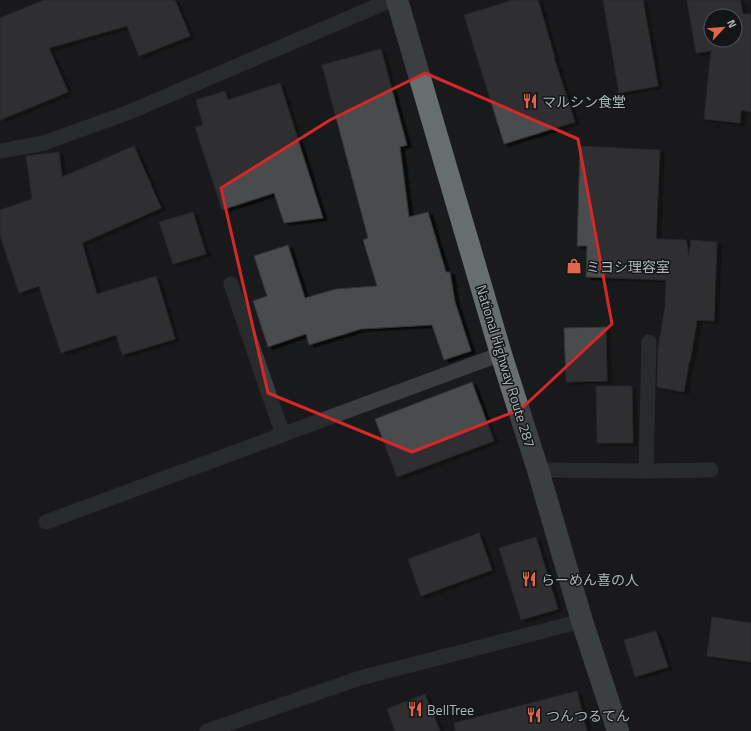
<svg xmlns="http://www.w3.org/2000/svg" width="751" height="731" font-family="'Titillium Web','Noto Sans JP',sans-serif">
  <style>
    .building { fill: #484c4e; stroke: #333537; fill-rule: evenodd; filter: url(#shadow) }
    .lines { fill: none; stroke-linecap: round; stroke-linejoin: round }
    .lane { stroke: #3b3e40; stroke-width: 15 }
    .highway { stroke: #676e70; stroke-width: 22 }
    .marked { fill: none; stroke: #d62828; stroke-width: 3; stroke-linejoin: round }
    .labels { text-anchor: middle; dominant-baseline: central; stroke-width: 3; stroke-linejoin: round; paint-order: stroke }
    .poi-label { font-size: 14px; fill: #adb7ba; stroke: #141516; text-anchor: start }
    .street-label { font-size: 14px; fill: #adb7ba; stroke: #141516 }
  </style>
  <defs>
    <filter id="shadow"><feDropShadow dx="4.5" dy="2.5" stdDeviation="0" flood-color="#0009"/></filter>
  </defs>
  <rect width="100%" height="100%" fill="#191a1b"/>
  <g class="building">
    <polygon points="44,0 175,0 190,36 139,56 127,26 49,48 68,92 0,120 0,18"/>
    <polygon points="513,0 538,0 555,58 554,58 575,122 504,144 464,15"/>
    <polygon points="603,0 643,0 658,86 619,93"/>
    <path d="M 687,0 L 740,0 L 743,14 L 751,14 L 751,112 L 741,110 L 740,123 L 704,119 L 711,51 L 696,53 ZM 711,16 L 735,16 L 735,40 L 711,40 Z"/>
    <polygon points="381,49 407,145 400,147 409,217 428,212 446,272 450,272 455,302 471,351 444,360 432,325 361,329 309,345 306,334 268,347 253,301 267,296 254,256 288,245 305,298 336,289 377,286 363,240 368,238 322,65"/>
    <polygon points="280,83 323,218 284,223 274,193 222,210 195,127 203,125 196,100 225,91 228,100"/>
    <polygon points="134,146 161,208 82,243 97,294 156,276 175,339 122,355 116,335 61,353 39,286 19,293 0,236 0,210 32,199 26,156 59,152 62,177"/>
    <polygon points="580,146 660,150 656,239 686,240 689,256 691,240 717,242 714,321 697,320 690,362 689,362 684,392 657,387 658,349 665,307 666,280 586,277 587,246 577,246"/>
    <polygon points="193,212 206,254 173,264 159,222"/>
    <polygon points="606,327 607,381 566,382 564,328"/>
    <polygon points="472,382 494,441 397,477 375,419"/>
    <polygon points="596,386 632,386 633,443 597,443"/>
    <polygon points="479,533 492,570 421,596 408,559"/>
    <polygon points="536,537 558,609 521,620 499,548"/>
    <polygon points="712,617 751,623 751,662 707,656"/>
    <polygon points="656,631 668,667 635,677 624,640"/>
    <polygon points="577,691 587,731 455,731 454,723"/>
    <polygon points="425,694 440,731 395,731 387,709"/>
  </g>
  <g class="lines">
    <g class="lane">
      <polyline points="0,151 44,143 127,113 391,0"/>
      <polyline points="231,284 283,435"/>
      <polyline points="538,470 646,471 711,470"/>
      <polyline points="646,471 649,342"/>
      <polyline points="46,522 501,354"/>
      <polyline points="207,731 360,678 582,621"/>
    </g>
    <polyline class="highway" points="397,0 501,354 538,470 582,621 618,731"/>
  </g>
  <path d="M0 0H751V731H0ZM 425,73 L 578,139 L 612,324 L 521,409 L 412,452 L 268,393 L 221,188 L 330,120 Z" fill="#191a1b" fill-opacity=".55" fill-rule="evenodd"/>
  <path class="marked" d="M 425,73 L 578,139 L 612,324 L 521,409 L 412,452 L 268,393 L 221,188 L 330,120 Z"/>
  <defs>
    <g id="restaurant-bare" transform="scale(1.2)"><path d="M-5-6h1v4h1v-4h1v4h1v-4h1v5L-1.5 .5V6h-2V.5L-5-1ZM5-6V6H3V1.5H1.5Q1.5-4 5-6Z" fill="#e36649" stroke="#141516" stroke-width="2.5" paint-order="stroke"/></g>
    <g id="shop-bare" transform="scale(1.2)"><path d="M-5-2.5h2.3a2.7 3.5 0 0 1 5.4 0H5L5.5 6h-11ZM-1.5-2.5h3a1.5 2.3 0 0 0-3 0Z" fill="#e36649" stroke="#141516" stroke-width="2.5" paint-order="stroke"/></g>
  </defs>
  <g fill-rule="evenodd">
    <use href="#restaurant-bare" x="530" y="101"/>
    <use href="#shop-bare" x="574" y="266"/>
    <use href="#restaurant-bare" x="529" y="579"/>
    <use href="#restaurant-bare" x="415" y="709"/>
    <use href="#restaurant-bare" x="534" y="715"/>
  </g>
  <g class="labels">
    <g class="poi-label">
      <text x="542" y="101">マルシン食堂</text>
      <text x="586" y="266">ミヨシ理容室</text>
      <text x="541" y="579">らーめん喜の人</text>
      <text x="427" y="709">BellTree</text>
      <text x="546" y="715">つんつるてん</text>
    </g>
    <g class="street-label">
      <text transform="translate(506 366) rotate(73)">National Highway Route 287</text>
    </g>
  </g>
  <g transform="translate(723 28) rotate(64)"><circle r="19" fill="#141516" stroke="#515658"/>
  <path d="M0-3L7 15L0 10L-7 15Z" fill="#e36649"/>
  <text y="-6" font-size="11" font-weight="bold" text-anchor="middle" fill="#adb7ba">N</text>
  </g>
</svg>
